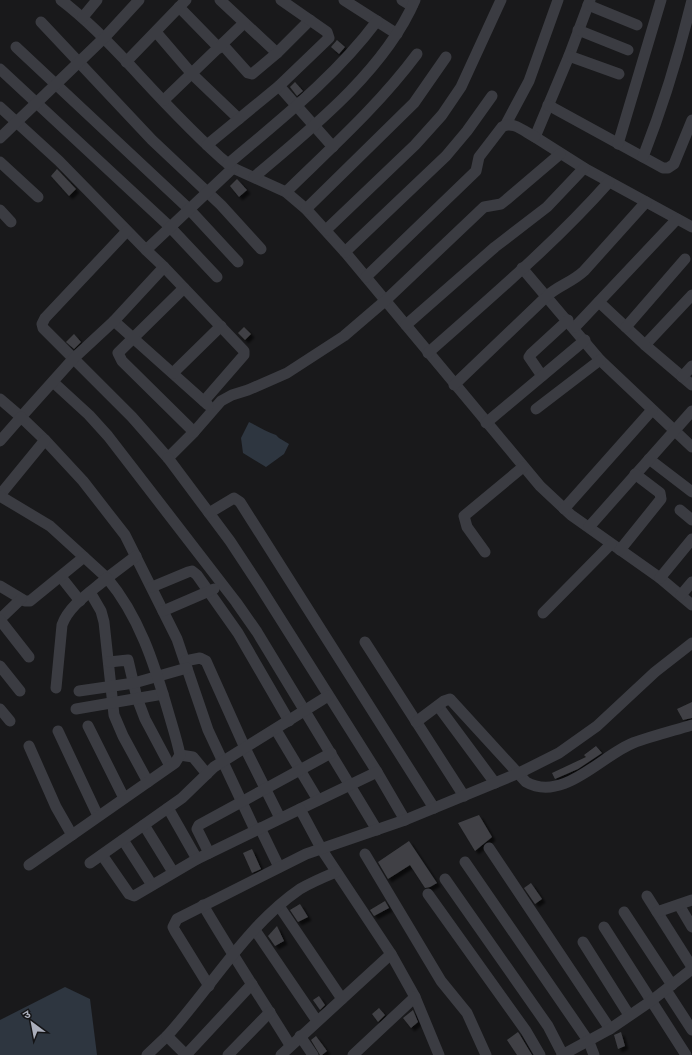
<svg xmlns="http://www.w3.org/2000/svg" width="692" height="1055" font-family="'Open Sans','Noto Sans Devanagari',sans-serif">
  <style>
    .water { fill: #2e3640 }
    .building { fill: #404145; filter: url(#shadow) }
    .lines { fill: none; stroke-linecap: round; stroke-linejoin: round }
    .minor { stroke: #3b3c42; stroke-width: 11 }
  </style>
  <defs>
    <filter id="shadow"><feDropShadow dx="3.5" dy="3.5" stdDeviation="1" flood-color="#0009"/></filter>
  </defs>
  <rect width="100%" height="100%" fill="#19191b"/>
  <g class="water">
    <path d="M 249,422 C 259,427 266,432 276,435 L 279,438 L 289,444 L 284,454 L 266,467 L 243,453 L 241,438 Z"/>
    <polygon points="65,987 90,999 97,1055 0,1055 0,1020"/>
  </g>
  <g class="building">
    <polygon points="337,40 345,47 339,54 331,47"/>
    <polygon points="295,82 303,91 297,96 290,87"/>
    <polygon points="57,169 76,189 69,196 51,176"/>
    <polygon points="237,179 247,190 239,197 230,186"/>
    <polygon points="244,327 251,334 245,340 238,333"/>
    <polygon points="74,334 81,342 74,349 66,342"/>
    <polygon points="692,702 692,718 683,720 677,709"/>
    <polygon points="596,746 602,753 578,769 555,779 552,773 586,757 584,755"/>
    <polygon points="479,815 492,837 475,851 458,823"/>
    <polygon points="409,841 437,883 430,887 425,888 410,865 388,879 378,862"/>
    <polygon points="252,849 261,869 252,873 243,853"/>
    <polygon points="531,883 542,899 535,904 524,888"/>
    <polygon points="385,901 389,908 374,916 370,910"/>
    <polygon points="300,904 308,917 298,922 290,910"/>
    <polygon points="277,926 284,941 275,946 268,936"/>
    <polygon points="319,996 325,1005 320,1010 313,1000"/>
    <polygon points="379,1008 385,1015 378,1022 372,1014"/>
    <polygon points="413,1010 418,1022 411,1028 403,1018"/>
    <polygon points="518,1032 520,1035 532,1055 517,1055 507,1040"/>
    <polygon points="621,1032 625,1046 618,1049 614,1035"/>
    <polygon points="316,1036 327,1051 322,1055 320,1055 311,1040"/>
  </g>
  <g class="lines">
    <g class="minor">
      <path d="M 61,0 C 86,19 106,40 127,62 C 157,95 188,128 221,158 L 233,168 L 286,192 L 306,209 L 345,252 L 540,486 L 571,515 L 660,578 L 692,605"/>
      <polyline points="220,0 277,53"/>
      <polyline points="344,0 397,34"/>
      <polyline points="402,0 412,6"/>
      <polyline points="590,0 569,56 535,137 584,168 692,227"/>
      <polyline points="588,5 637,25"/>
      <polyline points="179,7 219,48"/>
      <polyline points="83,17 97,0"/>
      <polyline points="41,22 152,140 221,205 261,249"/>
      <polyline points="578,30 628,50"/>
      <polyline points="156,32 192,74 239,119"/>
      <polyline points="222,44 248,73 252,74 277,53 310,20"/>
      <polyline points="16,47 188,208 238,262"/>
      <polyline points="569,56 619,74"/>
      <polyline points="126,62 186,0"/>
      <polyline points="0,69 169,226 217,277"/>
      <polyline points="279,86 333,147"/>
      <polyline points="164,100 244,23"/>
      <polyline points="548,105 663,168 668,168 674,164 692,120"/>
      <polyline points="0,107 59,161 146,250 233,168"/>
      <polyline points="506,124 529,81 558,0"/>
      <polyline points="0,138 105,37 139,0"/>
      <polyline points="618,144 661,0"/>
      <polyline points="207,145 279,86 329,38 327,32 281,0"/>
      <path d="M 643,157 C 663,106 679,54 692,0"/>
      <polyline points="0,162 38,197"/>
      <path d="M 228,164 C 281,119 335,77 377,21"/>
      <path d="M 254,177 C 311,129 385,70 415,0"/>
      <path d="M 286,192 C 332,147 379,105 417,54"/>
      <polyline points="306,209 414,103 446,57"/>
      <polyline points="0,210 11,222"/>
      <polyline points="326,230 415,145 442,115 461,87 501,0"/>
      <polyline points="127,231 45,318 42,324 43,328 132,417 168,458 194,432 221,401 232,395 248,390 287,373 344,336 386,300 484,207 501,204 506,200 560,154"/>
      <polyline points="146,250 164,267 244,351 244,355 204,401"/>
      <polyline points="345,252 446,156 467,131 492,96"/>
      <polyline points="522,268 600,360 692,447"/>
      <path d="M 366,277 L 476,171 L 479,157 L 502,127 C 512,120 525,132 535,137"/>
      <polyline points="184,288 118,353 122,361 194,432"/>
      <polyline points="692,295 645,345 692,385"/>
      <polyline points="599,302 645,345"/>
      <polyline points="114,321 208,405"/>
      <polyline points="406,325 495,247 547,207 584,168"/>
      <polyline points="575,327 677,219"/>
      <polyline points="626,327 685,259"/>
      <path d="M 428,353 C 490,298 554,244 609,182"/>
      <polyline points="173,373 221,326"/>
      <polyline points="542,376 529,357 531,354 568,320"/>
      <polyline points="682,377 692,366"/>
      <polyline points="53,382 89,415 108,436 236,602 257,632 377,830"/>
      <path d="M 454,385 L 547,296 C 559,285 571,283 584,271 L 646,202"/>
      <polyline points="0,399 21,417 73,359 114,321 164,267"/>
      <polyline points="536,409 600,360"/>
      <polyline points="486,423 585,340"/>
      <polyline points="0,441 21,417 45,440 83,481 125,535 177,639 208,730 255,830"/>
      <polyline points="168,458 230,541 259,585 377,772 405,820"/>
      <polyline points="649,459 692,492"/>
      <polyline points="0,495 45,440"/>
      <polyline points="0,496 50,526 84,557"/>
      <polyline points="564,509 652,410"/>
      <polyline points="680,510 692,520"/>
      <polyline points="209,513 234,498 240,502 434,808"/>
      <polyline points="589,527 692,411"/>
      <polyline points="620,550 661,499 660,493 635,474"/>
      <polyline points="485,552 467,527 464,516 523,467"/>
      <polyline points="61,577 80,601"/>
      <polyline points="660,578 692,539"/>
      <polyline points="0,586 25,601 30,601 84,557 107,578 136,556"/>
      <polyline points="152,587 188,572 192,571 197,575 238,633 289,721"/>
      <polyline points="90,592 101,611 104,622 114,715 123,736 148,782"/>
      <polyline points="681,595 692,582"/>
      <polyline points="163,611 214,589"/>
      <polyline points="543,613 611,544"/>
      <polyline points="0,619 21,599"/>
      <polyline points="0,620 29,657"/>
      <polyline points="365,642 464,796"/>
      <polyline points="185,661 200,658 206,661 245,748 280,818"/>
      <polyline points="109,662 128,660 137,698 145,719 170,766"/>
      <polyline points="0,666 20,691"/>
      <polyline points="79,691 134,683 187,668"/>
      <polyline points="438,706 495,783"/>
      <polyline points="0,709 10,721"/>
      <polyline points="76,709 163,694"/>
      <path d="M 416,722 L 444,701 L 450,699 L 526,782 C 563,803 602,755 633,743 C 652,736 672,731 692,725"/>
      <polyline points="88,726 124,798"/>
      <polyline points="276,730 318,800"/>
      <polyline points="58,731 98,816"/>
      <polyline points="29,746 56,807 72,835"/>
      <polyline points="180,755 193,757 207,774"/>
      <polyline points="168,808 197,859"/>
      <polyline points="300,809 377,772"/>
      <polyline points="144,825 173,872"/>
      <polyline points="260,828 279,867"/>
      <polyline points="123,840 152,885"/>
      <polyline points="489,848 610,1029"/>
      <polyline points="209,853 197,829 199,825 331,753"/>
      <polyline points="365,854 441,981 467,1013 486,1055"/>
      <polyline points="102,855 129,894 134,896 197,859 300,809 322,850 391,954 415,997 439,1055"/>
      <polyline points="465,862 589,1042 594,1055"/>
      <polyline points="90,863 182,798 214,767 328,696"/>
      <path d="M 29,865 L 175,763 L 180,755 C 177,740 172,725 168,711 C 154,663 139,616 107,578 C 91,592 69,605 62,625 L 56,688"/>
      <polyline points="445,879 548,1026 563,1055"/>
      <polyline points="428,894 526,1031 540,1055"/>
      <polyline points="647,896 692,967"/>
      <path d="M 203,905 C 231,953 261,998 290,1045"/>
      <polyline points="679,905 692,927"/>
      <polyline points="279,906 342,999"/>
      <polyline points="624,912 672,985"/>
      <polyline points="657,912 692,900"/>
      <polyline points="604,927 686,1055"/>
      <polyline points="255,930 317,1021"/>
      <polyline points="583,942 629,1015"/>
      <polyline points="209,986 175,931 173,927 177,919 306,854 405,820 519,773 559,753 597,726 655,672 692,643"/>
      <polyline points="666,990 692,1030"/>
      <polyline points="300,1036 313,1055"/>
      <polyline points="147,1055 167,1036"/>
      <path d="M 186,1055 L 167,1036 C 210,989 247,925 300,889 C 312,882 324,877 336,872"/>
      <polyline points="186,1055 252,984"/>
      <polyline points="228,1055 270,1012"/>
      <polyline points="281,1055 391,954"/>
      <polyline points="353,1055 415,997"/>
      <polyline points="562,1055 610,1029 651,1001 692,969"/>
    </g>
  </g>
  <g transform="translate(32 1023) rotate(328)" stroke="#141416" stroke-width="3" paint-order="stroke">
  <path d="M0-3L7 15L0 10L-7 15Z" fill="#aaaebb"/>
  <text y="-6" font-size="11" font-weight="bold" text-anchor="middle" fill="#aaaebb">उ</text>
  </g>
</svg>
